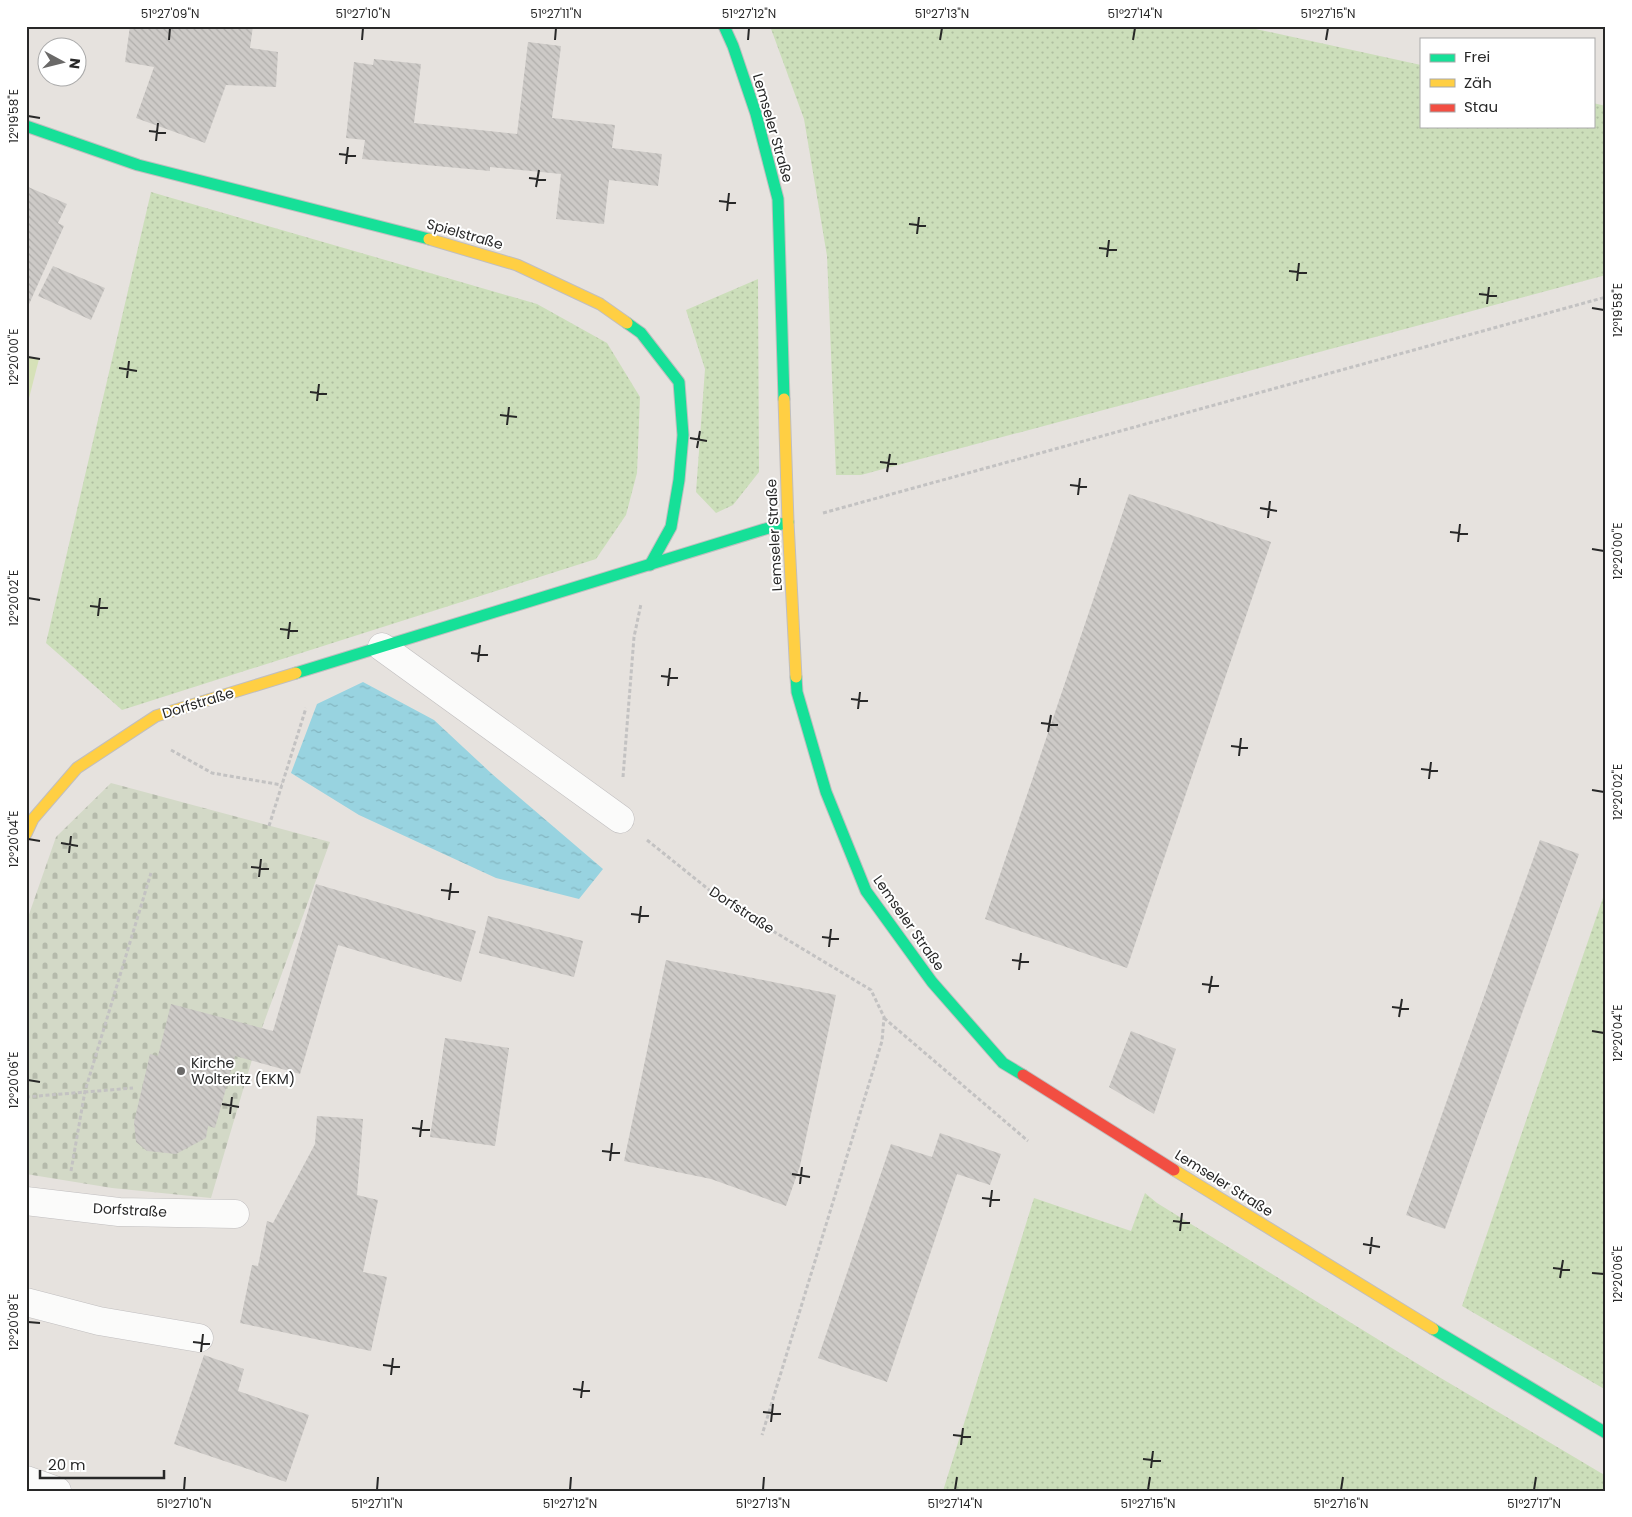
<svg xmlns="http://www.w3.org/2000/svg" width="1632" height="1517" font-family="Poppins,sans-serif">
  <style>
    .grass { fill: url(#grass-dots) }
    .cemetery { fill: url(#cemetery-stones) }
    .pitch { fill: #d6e1b8 }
    .water { fill: url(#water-ripples) }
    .building { fill: url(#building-back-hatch) }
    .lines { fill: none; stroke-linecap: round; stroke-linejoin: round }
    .street-casing { stroke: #c0bebf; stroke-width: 29 }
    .fast-casing { stroke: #c0bebf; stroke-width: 13 }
    .slow-casing { stroke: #c0bebf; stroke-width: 13 }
    .jam-casing { stroke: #c0bebf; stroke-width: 13 }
    .path { stroke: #c3c2c2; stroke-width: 3; stroke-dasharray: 4 2.5; stroke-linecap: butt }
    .street { stroke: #fbfbfa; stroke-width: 28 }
    .fast { stroke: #16e098; stroke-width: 11 }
    .slow { stroke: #ffcf43; stroke-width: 11 }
    .jam { stroke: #f24e42; stroke-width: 11 }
    .ticks { fill: none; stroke: #282828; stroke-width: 2 }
    .poi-dot { fill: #6a6968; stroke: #fff; stroke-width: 2 }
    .labels { text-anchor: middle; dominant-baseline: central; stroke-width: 4; stroke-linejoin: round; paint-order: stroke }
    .street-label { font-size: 14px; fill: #282828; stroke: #fff }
    .poi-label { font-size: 14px; fill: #282828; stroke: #fff; text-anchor: start }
    .neatline { fill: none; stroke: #282828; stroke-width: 2 }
    .ticks-label { font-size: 12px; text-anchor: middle; fill: #282828 }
  </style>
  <defs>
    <pattern id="grass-dots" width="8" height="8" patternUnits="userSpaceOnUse" patternTransform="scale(1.25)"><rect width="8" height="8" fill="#ccdeba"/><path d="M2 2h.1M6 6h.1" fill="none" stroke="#afbea0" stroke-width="1.8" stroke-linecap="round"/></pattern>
    <pattern id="cemetery-stones" width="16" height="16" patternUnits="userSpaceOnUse" patternTransform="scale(1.25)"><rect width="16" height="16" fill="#d3d9c7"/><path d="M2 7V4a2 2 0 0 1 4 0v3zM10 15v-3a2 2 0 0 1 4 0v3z" fill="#b5baab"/></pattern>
    <pattern id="water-ripples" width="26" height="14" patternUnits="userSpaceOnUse" patternTransform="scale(1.25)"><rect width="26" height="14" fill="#98d3e0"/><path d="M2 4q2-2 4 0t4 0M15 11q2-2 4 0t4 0" fill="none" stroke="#83b5c0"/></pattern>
    <pattern id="building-back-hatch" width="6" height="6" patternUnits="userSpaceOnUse" patternTransform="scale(1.25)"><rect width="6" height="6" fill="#cdcac7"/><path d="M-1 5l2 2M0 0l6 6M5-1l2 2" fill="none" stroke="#b0aeab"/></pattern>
  </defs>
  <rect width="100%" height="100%" fill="#e6e2de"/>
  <g class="grass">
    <polygon points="770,26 1242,26 1421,65 1421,126 1593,126 1593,103 1606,106 1606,275 861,475 836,475 827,256 804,119"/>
    <polygon points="151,192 537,304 607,343 640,397 637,473 626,515 596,559 122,710 46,643"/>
    <polygon points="758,279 759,472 733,505 716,513 696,492 705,369 686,310"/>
    <polygon points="1606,889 1606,1390 1462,1306"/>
    <polygon points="1145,1193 1157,1203 1434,1374 1606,1476 1606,1491 1299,1491 1296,1489 1295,1491 943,1491 1034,1198 1131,1231"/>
  </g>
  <polygon class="cemetery" points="111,783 330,842 259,1036 211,1198 112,1188 26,1174 26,923 56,837"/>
  <polygon class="pitch" points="26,356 39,359 26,410"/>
  <polygon class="water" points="363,682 434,720 492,774 603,869 579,899 496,878 359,815 291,773 317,704"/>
  <g class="building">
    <polygon points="130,26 253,26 250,48 278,52 276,87 226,85 205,143 136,118 154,67 125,62"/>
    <polygon points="528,42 561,46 552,118 615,125 612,148 662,154 658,186 609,180 604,224 556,219 561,174 490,167 490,171 362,159 365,140 346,138 354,62 373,65 374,59 421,64 414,123 517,134"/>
    <polygon points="26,186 67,204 58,223 64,226 26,311"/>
    <polygon points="53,266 105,288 91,320 38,296"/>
    <polygon points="1129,494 1271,542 1127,968 985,919"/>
    <polygon points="1540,840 1579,854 1445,1229 1406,1215"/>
    <polygon points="316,884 476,931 461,982 338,945 300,1074 235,1056 215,1128 208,1126 206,1138 176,1154 147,1151 136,1142 134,1122 150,1054 158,1056 171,1004 273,1031"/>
    <polygon points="488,916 583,941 574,977 479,953"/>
    <polygon points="666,960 836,995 800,1166 786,1206 711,1179 624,1161"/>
    <polygon points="1131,1031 1176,1049 1154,1114 1109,1087"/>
    <polygon points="445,1038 509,1048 495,1146 430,1137"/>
    <polygon points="317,1116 363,1119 357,1195 378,1200 363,1272 387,1277 371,1351 240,1323 252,1265 258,1266 267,1221 273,1223 315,1144"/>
    <polygon points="940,1133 1001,1154 990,1185 957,1174 887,1382 818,1358 891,1144 932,1157"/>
    <polygon points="204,1355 244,1369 238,1391 309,1415 286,1482 174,1444"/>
  </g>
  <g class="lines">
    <g class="street-casing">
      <g id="street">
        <polyline points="382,647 620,819"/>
        <polyline points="26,1201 119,1212 235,1214"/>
        <polyline points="26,1302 99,1321 199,1338"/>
        <polyline points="26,1480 57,1491"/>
      </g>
    </g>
    <g class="fast-casing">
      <g id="fast">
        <polyline points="724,26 733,46 756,114 778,199 784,399"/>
        <polyline points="26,126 138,165 429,239"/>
        <polyline points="627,323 641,333 679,382 683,435 679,480 671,527 650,565"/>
        <polyline points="296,673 788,522"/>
        <polyline points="796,677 797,692 826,792 866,891 932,982 1003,1063 1023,1075"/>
        <polyline points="1433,1329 1606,1433"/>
      </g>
    </g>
    <g class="slow-casing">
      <g id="slow">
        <polyline points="429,239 517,265 600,304 627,323"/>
        <polyline points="784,399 788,522 796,677"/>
        <polyline points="26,834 33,819 77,768 156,716 296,673"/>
        <polyline points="1174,1170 1433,1329"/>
      </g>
    </g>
    <g class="jam-casing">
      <polyline id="jam" points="1023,1075 1174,1170"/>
    </g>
    <g class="path">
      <polyline points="823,513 1606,297"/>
      <polyline points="171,750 212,773 282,785"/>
      <polyline points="623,777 634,637 641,604"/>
      <polyline points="269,826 306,708"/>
      <polyline points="647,840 723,901 871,990 884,1017 882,1041 762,1435"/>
      <polyline points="884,1018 1028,1141"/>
      <polyline points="26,1097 133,1088"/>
      <polyline points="71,1171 85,1091 151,873"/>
    </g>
    <use href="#street" class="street"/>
    <use href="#fast" class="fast"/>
    <use href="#slow" class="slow"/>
    <use href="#jam" class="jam"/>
  </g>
  <path class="ticks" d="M 169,40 L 170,28M 362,40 L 363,28M 555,40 L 556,28M 748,40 L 749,28M 940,40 L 942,28M 1133,40 L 1135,28M 1326,40 L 1328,28M 28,116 L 40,118M 149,131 L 166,133M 156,141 L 158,123M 339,154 L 356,156M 346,164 L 348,147M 529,178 L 546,180M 536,187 L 539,170M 719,201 L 736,203M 727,211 L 729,193M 909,224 L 926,226M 917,234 L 919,217M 1099,248 L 1117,250M 1107,257 L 1109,240M 1289,271 L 1307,273M 1297,281 L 1299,263M 1479,294 L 1497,296M 1487,304 L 1489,287M 1592,308 L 1604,310M 28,357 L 40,359M 119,368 L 137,371M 127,378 L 129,361M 310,392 L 327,394M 317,401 L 319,384M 500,415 L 517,417M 507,425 L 509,407M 690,438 L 707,441M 697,448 L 700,431M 880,462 L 897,464M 887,472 L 890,454M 1070,485 L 1087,487M 1078,495 L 1080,478M 1260,508 L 1277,511M 1268,518 L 1270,501M 1450,532 L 1468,534M 1458,542 L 1460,524M 1592,549 L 1604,551M 28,598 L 40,600M 90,606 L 108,608M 98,616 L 100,598M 280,629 L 298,631M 288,639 L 290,622M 471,653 L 488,655M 478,662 L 480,645M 661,676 L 678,678M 668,686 L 670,668M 851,699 L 868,701M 858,709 L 860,692M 1041,723 L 1058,725M 1048,732 L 1051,715M 1231,746 L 1248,748M 1239,756 L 1241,738M 1421,769 L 1438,771M 1429,779 L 1431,762M 1592,790 L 1604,792M 28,839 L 40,841M 61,843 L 78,846M 69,853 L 71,836M 251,867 L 269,869M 259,877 L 261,859M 441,890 L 459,892M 449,900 L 451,883M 631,914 L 649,916M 639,923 L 641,906M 822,937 L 839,939M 829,947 L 831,929M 1012,960 L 1029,962M 1019,970 L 1021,953M 1202,984 L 1219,986M 1209,993 L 1212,976M 1392,1007 L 1409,1009M 1399,1017 L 1402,999M 1592,1031 L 1604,1033M 28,1080 L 40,1082M 222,1104 L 239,1107M 230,1114 L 232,1097M 412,1128 L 430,1130M 420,1137 L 422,1120M 602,1151 L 620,1153M 610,1161 L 612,1143M 792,1174 L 810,1177M 800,1184 L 802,1167M 982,1198 L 1000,1200M 990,1207 L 992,1190M 1173,1221 L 1190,1223M 1180,1231 L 1182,1213M 1363,1244 L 1380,1247M 1370,1254 L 1372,1237M 1553,1268 L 1570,1270M 1592,1273 L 1604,1274M 1560,1278 L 1563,1260M 28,1322 L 40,1323M 193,1342 L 210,1344M 201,1352 L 203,1334M 383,1365 L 400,1367M 391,1375 L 393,1358M 573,1389 L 590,1391M 581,1398 L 583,1381M 763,1412 L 781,1414M 771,1422 L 773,1404M 953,1435 L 971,1437M 961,1445 L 963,1428M 1143,1459 L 1161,1461M 1151,1468 L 1153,1451M 184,1490 L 185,1477M 377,1490 L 378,1477M 570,1490 L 571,1477M 763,1490 L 764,1477M 955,1490 L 957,1477M 1148,1490 L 1150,1477M 1341,1490 L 1343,1477M 1534,1490 L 1536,1477"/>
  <circle class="poi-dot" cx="181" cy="1071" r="5"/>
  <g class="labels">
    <g class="street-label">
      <text transform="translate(773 128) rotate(74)">Lemseler Straße</text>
      <text transform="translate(465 234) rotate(16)">Spielstraße</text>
      <text transform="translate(774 535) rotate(-93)">Lemseler Straße</text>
      <text transform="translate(198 703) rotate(-17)">Dorfstraße</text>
      <text transform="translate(742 910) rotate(33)">Dorfstraße</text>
      <text transform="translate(909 923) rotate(55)">Lemseler Straße</text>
      <text transform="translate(1224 1183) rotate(32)">Lemseler Straße</text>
      <text transform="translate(130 1210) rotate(3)">Dorfstraße</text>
    </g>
    <g class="poi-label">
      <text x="191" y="1063">Kirche<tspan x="191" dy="16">Wolteritz (EKM)</tspan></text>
    </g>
  </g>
  <rect width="1632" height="1517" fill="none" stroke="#ffffff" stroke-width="55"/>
  <rect x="1420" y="38" width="175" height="90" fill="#ffffff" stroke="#a9a9a9"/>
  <rect x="1430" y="54" width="25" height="8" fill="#16e098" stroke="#a9a9a9"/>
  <text x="1464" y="62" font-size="15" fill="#282828">Frei</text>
  <rect x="1430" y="79" width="25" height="8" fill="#ffcf43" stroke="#a9a9a9"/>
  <text x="1464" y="88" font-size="15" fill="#282828">Zäh</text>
  <rect x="1430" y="104" width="25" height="8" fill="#f24e42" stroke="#a9a9a9"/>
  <text x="1464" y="112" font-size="15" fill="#282828">Stau</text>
  <g transform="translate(62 62) rotate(97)"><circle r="24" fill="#ffffff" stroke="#a9a9a9"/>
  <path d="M0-4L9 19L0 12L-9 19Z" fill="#6a6968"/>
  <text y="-8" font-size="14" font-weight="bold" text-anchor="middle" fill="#282828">N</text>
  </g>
  <path d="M40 1470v8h124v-8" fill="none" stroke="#282828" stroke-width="2.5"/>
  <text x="48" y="1470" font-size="15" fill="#282828" stroke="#ffffff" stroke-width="4" paint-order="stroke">20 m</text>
  <rect x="28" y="28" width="1576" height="1462" class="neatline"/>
  <g class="ticks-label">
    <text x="170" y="18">51°27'09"N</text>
    <text x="363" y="18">51°27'10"N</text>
    <text x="556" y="18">51°27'11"N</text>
    <text x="749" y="18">51°27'12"N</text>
    <text x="942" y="18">51°27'13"N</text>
    <text x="1135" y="18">51°27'14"N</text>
    <text x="1328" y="18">51°27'15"N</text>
    <text transform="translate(14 116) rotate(-90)" y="4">12°19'58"E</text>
    <text transform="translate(1618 310) rotate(-90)" y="4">12°19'58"E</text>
    <text transform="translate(14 357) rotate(-90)" y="4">12°20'00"E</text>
    <text transform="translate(1618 551) rotate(-90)" y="4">12°20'00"E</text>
    <text transform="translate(14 598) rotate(-90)" y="4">12°20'02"E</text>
    <text transform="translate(1618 792) rotate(-90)" y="4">12°20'02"E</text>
    <text transform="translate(14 839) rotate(-90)" y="4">12°20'04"E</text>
    <text transform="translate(1618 1033) rotate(-90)" y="4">12°20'04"E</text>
    <text transform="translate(14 1080) rotate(-90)" y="4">12°20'06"E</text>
    <text transform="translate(1618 1274) rotate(-90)" y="4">12°20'06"E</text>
    <text transform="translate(14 1322) rotate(-90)" y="4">12°20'08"E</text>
    <text x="184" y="1508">51°27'10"N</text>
    <text x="377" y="1508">51°27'11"N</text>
    <text x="570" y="1508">51°27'12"N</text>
    <text x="763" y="1508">51°27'13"N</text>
    <text x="955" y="1508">51°27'14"N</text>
    <text x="1148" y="1508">51°27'15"N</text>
    <text x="1341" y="1508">51°27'16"N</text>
    <text x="1534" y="1508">51°27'17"N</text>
  </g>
</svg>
